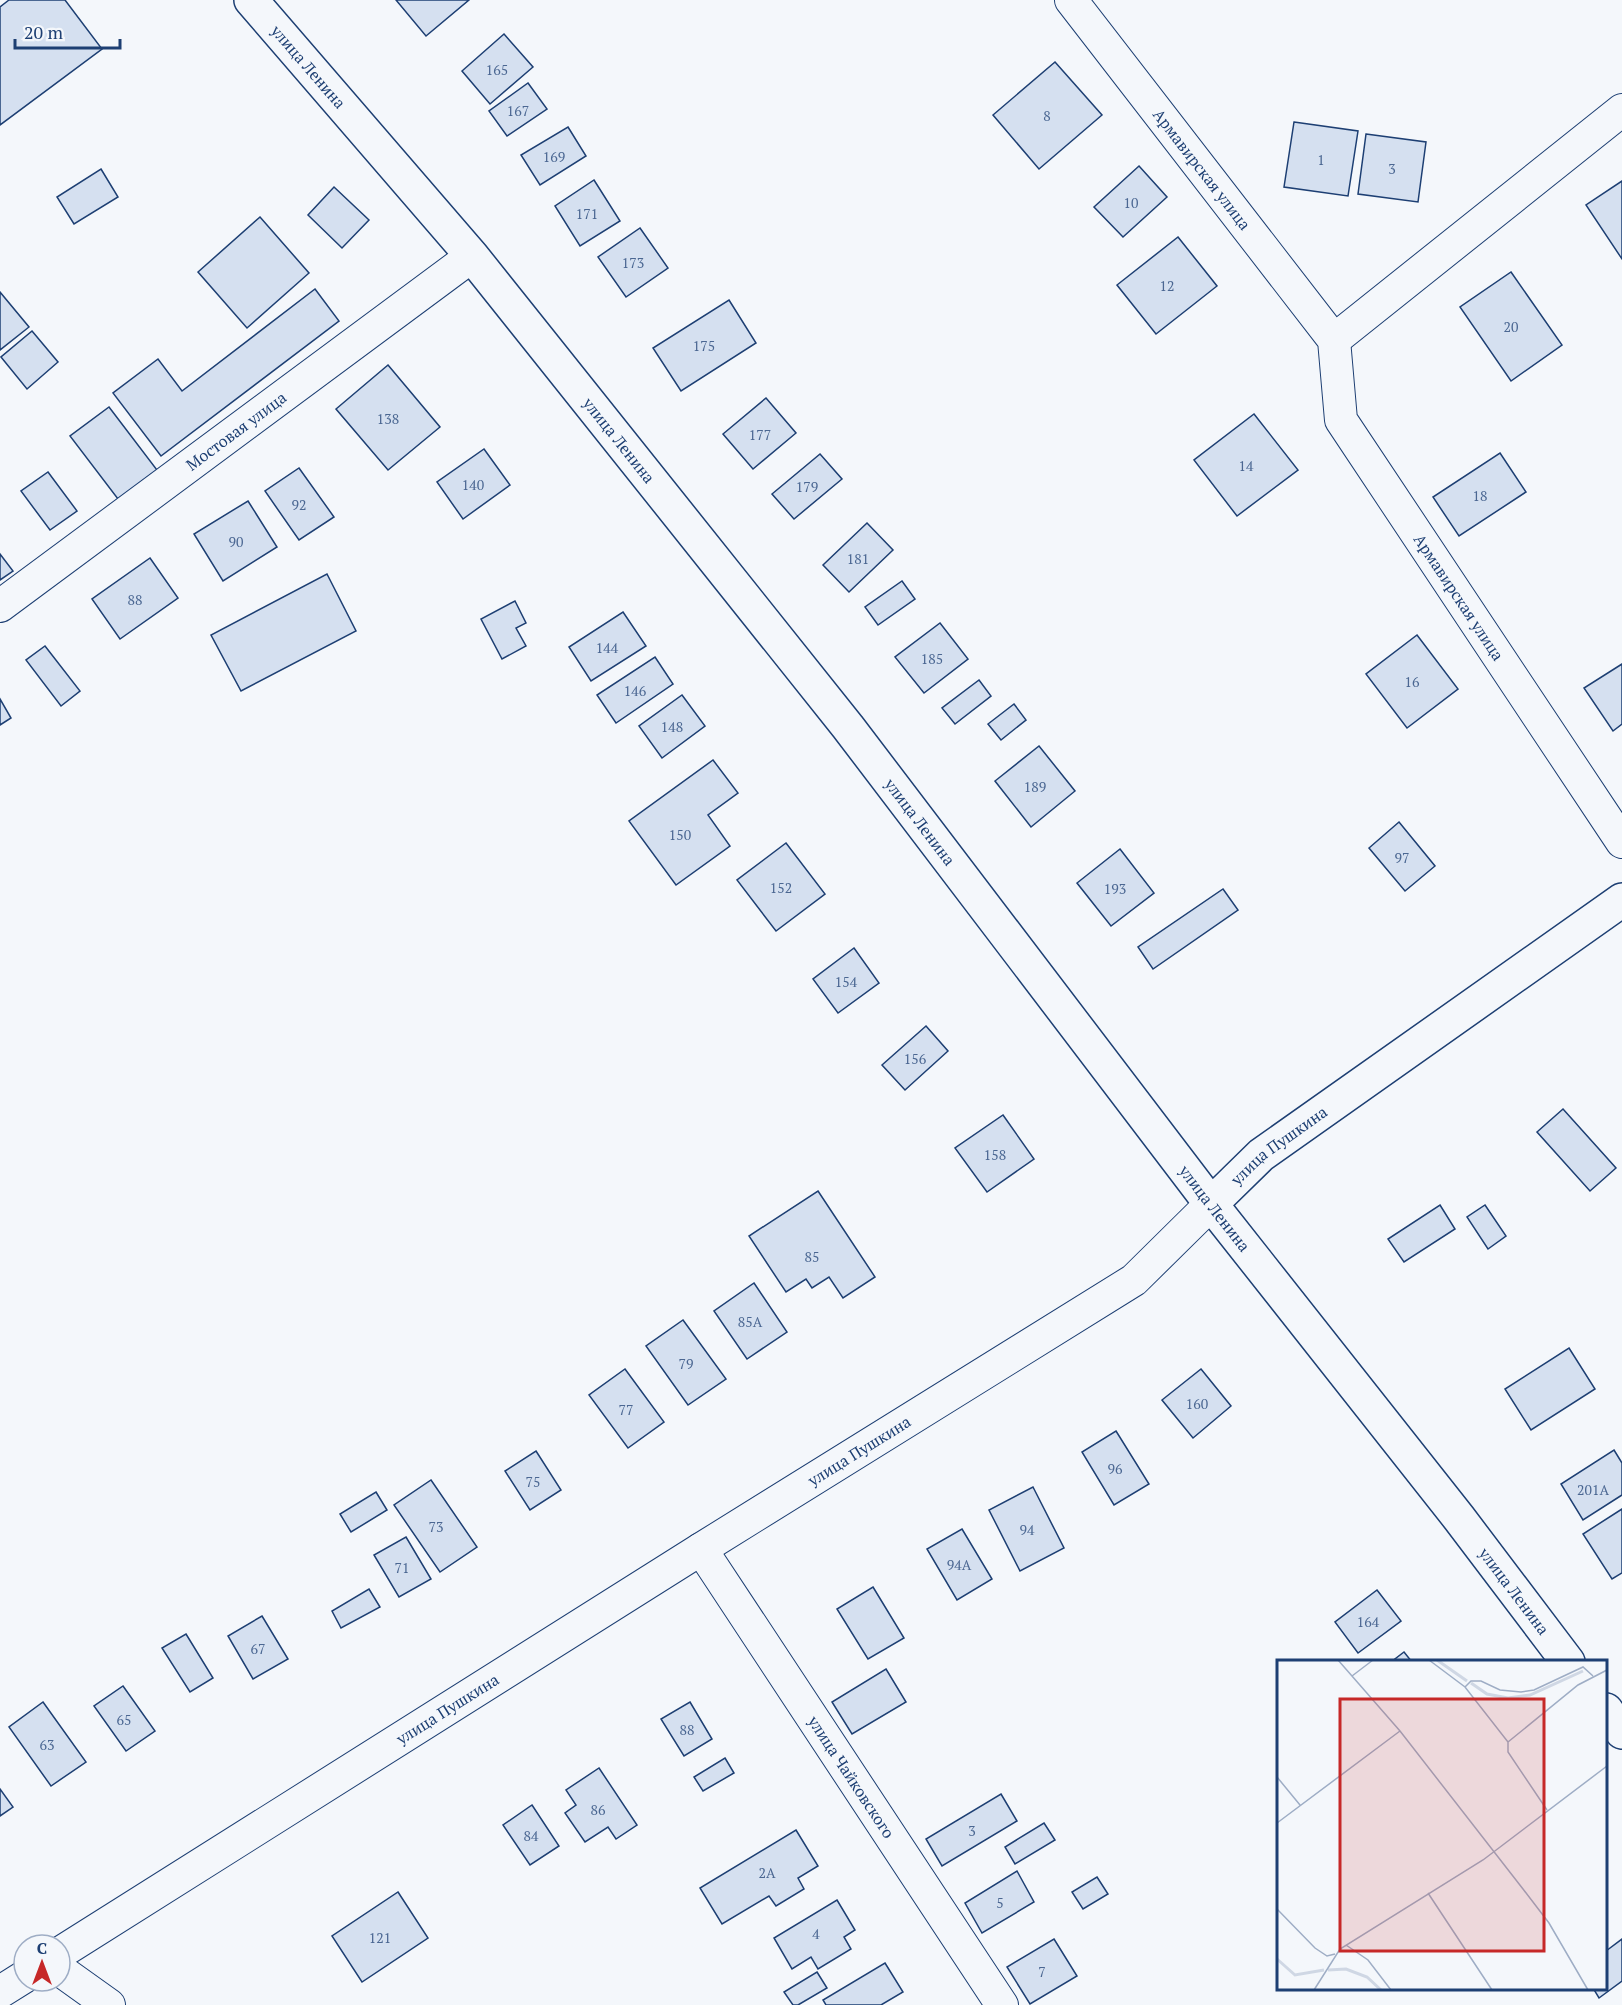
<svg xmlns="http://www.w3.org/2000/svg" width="1622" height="2005" font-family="'PT Serif',serif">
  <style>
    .building { fill: #d5e0f0; stroke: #1d3f73; stroke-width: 1.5 }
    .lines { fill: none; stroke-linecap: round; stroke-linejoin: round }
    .minor-casing { stroke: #1d3f73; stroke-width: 34 }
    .tertiary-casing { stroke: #1d3f73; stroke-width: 36 }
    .minor { stroke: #f4f7fb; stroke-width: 32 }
    .tertiary { stroke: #f4f7fb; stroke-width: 33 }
    .labels { text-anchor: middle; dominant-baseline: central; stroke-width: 4.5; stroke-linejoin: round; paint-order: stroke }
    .number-label { font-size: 14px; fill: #4b6792 }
    .street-label { font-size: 16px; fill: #1d3f73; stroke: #f4f7fb }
    .inset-river { fill: none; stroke: #cfd7e4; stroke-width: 3 }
    .inset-road { fill: none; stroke: #9eadc5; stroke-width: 1.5 }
    .view { fill: #c62828; fill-opacity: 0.15; stroke: #c62828; stroke-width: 3 }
    .inset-edge { fill: none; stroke: #1d3f73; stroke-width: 3 }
  </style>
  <rect width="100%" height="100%" fill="#f4f7fb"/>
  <g class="building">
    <polygon points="9,0 65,0 102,49 0,125 0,7"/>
    <polygon points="396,0 469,0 426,36"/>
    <polygon points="504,34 533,67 490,104 462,71"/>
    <polygon points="1055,62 1102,115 1039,169 993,115"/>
    <polygon points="528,83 547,109 507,136 489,111"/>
    <polygon points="1294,122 1358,131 1348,196 1284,187"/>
    <polygon points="568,127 586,156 540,185 521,155"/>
    <polygon points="1366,134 1426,142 1418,202 1358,194"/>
    <polygon points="1139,166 1167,197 1123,237 1094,207"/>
    <polygon points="101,169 118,197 74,224 57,197"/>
    <polygon points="594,180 620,221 580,246 555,206"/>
    <polygon points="1622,181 1622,259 1586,205"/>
    <polygon points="334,187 369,220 342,248 308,215"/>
    <polygon points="260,217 309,273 247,328 198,272"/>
    <polygon points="640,228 668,268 626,297 598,257"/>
    <polygon points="1178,237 1217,286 1156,334 1117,285"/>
    <polygon points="1511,272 1562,345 1511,381 1460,307"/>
    <polygon points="315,289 339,321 161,456 113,393 158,359 182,391"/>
    <polygon points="0,292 29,327 0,350"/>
    <polygon points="729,300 756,343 681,391 653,348"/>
    <polygon points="32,331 58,362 27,389 1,357"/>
    <polygon points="388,365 440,427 388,470 336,409"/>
    <polygon points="766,398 796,433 753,469 723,434"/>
    <polygon points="109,407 157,470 118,499 70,436"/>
    <polygon points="1254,414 1298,470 1237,516 1194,460"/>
    <polygon points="484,449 510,485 463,519 437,482"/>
    <polygon points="1500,453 1526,492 1459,536 1433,497"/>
    <polygon points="820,454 842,479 794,519 772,494"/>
    <polygon points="299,468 334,517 299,540 265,491"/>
    <polygon points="48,472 77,511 50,530 21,491"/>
    <polygon points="248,501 277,547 223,581 194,534"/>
    <polygon points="867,523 893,550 849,592 823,565"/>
    <polygon points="0,554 13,571 0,580"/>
    <polygon points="150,558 178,598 120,639 92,599"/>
    <polygon points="327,574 356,631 241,691 211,635"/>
    <polygon points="902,581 915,599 878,625 865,607"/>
    <polygon points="515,601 526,623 516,628 526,646 502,659 481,619"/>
    <polygon points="623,612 646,646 591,681 569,647"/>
    <polygon points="940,623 968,659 924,693 895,657"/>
    <polygon points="1417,635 1458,689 1407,728 1366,674"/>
    <polygon points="45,646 80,691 61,706 26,660"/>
    <polygon points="655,657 673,684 616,723 597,695"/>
    <polygon points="1622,664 1622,724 1613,731 1584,688"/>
    <polygon points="979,680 991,696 955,724 942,708"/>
    <polygon points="682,695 705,726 662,758 639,726"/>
    <polygon points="0,699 11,718 0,725"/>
    <polygon points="1014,704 1026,720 1001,740 988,724"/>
    <polygon points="1039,746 1075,791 1031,827 995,781"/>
    <polygon points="713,760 738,793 708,815 730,846 676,885 629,821"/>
    <polygon points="1399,822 1435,866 1405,891 1369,848"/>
    <polygon points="786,843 825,894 776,931 737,880"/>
    <polygon points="1120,849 1154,893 1111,926 1077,883"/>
    <polygon points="1223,889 1238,910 1153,969 1138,947"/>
    <polygon points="854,948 879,983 838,1013 813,979"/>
    <polygon points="926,1026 948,1051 905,1090 882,1065"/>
    <polygon points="1563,1109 1616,1168 1590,1191 1537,1132"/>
    <polygon points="1003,1115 1034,1159 987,1192 955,1148"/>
    <polygon points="818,1191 875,1277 843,1298 829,1277 812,1288 806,1279 786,1292 749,1236"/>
    <polygon points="1440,1205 1455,1229 1404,1262 1388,1239"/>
    <polygon points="1485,1205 1506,1236 1488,1249 1467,1217"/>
    <polygon points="754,1283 787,1332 747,1359 714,1311"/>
    <polygon points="683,1320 726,1379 688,1405 646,1346"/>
    <polygon points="1569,1348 1595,1389 1531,1430 1505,1389"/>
    <polygon points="625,1369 664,1422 628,1448 589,1395"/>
    <polygon points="1201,1369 1231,1406 1193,1438 1162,1400"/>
    <polygon points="1116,1431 1149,1484 1114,1505 1082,1452"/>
    <polygon points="1614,1450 1622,1463 1622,1495 1583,1520 1561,1484"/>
    <polygon points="536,1451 561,1490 530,1510 505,1471"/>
    <polygon points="431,1480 477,1547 440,1572 394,1505"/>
    <polygon points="1033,1487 1064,1548 1020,1571 989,1510"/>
    <polygon points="376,1492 387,1510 351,1532 340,1514"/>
    <polygon points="1622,1509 1622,1573 1612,1579 1583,1534"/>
    <polygon points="962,1529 992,1579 957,1600 927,1549"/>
    <polygon points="406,1537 431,1579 399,1597 374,1555"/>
    <polygon points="873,1587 904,1638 868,1659 837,1609"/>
    <polygon points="369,1589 380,1607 341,1628 332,1611"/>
    <polygon points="1377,1590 1401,1621 1358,1653 1335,1622"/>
    <polygon points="262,1616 288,1659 253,1679 228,1636"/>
    <polygon points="186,1634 213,1678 190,1692 162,1648"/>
    <polygon points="1404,1652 1412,1662 1391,1662"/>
    <polygon points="886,1669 906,1702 852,1734 832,1702"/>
    <polygon points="123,1686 155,1731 126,1751 94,1706"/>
    <polygon points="43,1702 86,1762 51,1786 9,1727"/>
    <polygon points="690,1702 712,1739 684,1756 661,1719"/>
    <polygon points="725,1758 734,1773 703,1791 694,1777"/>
    <polygon points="599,1768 637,1825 616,1839 608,1827 585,1842 565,1813 576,1805 566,1790"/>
    <polygon points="0,1789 13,1807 0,1816"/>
    <polygon points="1001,1794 1017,1821 942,1866 926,1839"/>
    <polygon points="532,1805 559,1846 530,1865 503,1825"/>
    <polygon points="1044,1823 1055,1840 1015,1864 1005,1847"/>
    <polygon points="796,1830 818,1866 798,1878 804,1889 776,1906 769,1896 722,1924 700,1888"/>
    <polygon points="1017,1871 1034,1902 982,1933 965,1903"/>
    <polygon points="1097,1877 1108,1894 1083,1909 1072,1892"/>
    <polygon points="398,1892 428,1938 362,1982 332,1936"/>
    <polygon points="837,1900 855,1930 844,1937 851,1949 818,1969 811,1957 792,1969 774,1938"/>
    <polygon points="1054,1939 1077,1976 1030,2004 1007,1967"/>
    <polygon points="1622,1939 1622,1981 1599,1998 1593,1988 1606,1988 1606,1951"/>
    <polygon points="885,1963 903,1992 881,2005 826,2005 823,2000"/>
    <polygon points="817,1972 827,1988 798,2005 793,2005 784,1992"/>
  </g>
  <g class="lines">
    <g class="minor-casing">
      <g id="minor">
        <path id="s1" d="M 1071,0 L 1334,340 L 1341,420 L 1622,842"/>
        <polyline points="1334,340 1622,110"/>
        <path id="s2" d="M 0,606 L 472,256"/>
        <path id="s3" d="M 701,1549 L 1002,2005"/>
        <path id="s4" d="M 60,1953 L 701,1549 L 1134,1280 L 1211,1204"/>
        <polyline points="60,1970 109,2005"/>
        <polyline points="0,1992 24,1977"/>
      </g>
    </g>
    <g class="tertiary-casing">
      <g id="tertiary">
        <path id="s5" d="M 251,0 L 472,256 L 848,727 L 1211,1204 L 1459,1518 L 1568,1662"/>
        <path id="s6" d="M 1211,1204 L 1261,1155 L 1622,900"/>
        <polyline points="1606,1710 1622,1732"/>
      </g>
    </g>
    <use href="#minor" class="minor"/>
    <use href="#tertiary" class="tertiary"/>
  </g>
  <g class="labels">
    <g class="number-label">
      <text x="497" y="69">165</text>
      <text x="518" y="110">167</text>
      <text x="1047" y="115">8</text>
      <text x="554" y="156">169</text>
      <text x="1321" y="159">1</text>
      <text x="1392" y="168">3</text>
      <text x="1131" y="202">10</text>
      <text x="587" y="213">171</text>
      <text x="633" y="262">173</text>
      <text x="1167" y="285">12</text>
      <text x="1511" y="326">20</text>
      <text x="704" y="345">175</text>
      <text x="388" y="418">138</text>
      <text x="760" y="434">177</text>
      <text x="1246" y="465">14</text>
      <text x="473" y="484">140</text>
      <text x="807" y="486">179</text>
      <text x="1480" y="495">18</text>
      <text x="299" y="504">92</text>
      <text x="236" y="541">90</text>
      <text x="858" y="558">181</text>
      <text x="135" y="599">88</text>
      <text x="607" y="647">144</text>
      <text x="932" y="658">185</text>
      <text x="1412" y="681">16</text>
      <text x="635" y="690">146</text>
      <text x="672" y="726">148</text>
      <text x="1035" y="786">189</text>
      <text x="680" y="834">150</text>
      <text x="1402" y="857">97</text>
      <text x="781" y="887">152</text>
      <text x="1115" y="888">193</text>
      <text x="846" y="981">154</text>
      <text x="915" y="1058">156</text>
      <text x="995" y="1154">158</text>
      <text x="812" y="1256">85</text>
      <text x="750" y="1321">85А</text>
      <text x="686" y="1363">79</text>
      <text x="1197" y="1403">160</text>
      <text x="626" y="1409">77</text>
      <text x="1115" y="1468">96</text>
      <text x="533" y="1481">75</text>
      <text x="1593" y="1489">201А</text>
      <text x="436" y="1526">73</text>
      <text x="1027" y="1529">94</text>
      <text x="959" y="1564">94А</text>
      <text x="402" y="1567">71</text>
      <text x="1368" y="1621">164</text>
      <text x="258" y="1648">67</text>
      <text x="124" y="1719">65</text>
      <text x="687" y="1729">88</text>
      <text x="47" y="1744">63</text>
      <text x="598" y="1809">86</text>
      <text x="972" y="1830">3</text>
      <text x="531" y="1835">84</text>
      <text x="767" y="1872">2А</text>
      <text x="1000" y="1902">5</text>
      <text x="816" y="1933">4</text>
      <text x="380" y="1937">121</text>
      <text x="1042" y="1971">7</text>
    </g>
    <g class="street-label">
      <text stroke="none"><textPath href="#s5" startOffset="88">улица Ленина</textPath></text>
      <text stroke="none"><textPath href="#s1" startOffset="214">Армавирская улица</textPath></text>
      <text stroke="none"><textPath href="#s2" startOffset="294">Мостовая улица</textPath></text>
      <text stroke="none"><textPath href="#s5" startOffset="574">улица Ленина</textPath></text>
      <text stroke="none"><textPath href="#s1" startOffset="723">Армавирская улица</textPath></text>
      <text stroke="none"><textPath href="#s5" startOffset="1060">улица Ленина</textPath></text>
      <text stroke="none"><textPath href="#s6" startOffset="90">улица Пушкина</textPath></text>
      <text stroke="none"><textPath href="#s5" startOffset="1546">улица Ленина</textPath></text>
      <text stroke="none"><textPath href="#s4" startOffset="944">улица Пушкина</textPath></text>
      <text stroke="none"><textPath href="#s5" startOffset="2032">улица Ленина</textPath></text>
      <text stroke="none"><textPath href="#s4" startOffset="458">улица Пушкина</textPath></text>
      <text stroke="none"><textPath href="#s3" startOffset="273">улица Чайковского</textPath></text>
    </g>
  </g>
  <g transform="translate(1277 1660)">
    <rect width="330" height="330" fill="#f4f7fb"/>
    <path class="inset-river" d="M 160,0 L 190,21M 194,23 L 210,34 L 231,38 L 253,35 L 306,11M 0,299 L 18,315 L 47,310M 51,310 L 69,309 L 90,317 L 104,330"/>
    <path class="inset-road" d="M 61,0 L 123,71 L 246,229 L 272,263 L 311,330M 152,0 L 188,27 L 231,82 L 231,92 L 270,150M 75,16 L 96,0M 188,27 L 194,21 L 204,21 L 223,30 L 244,32 L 257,30 L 306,7 L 316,16M 231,82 L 301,25 L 330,10M 0,117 L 23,145M 0,163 L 123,71M 151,233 L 215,330M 0,249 L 38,288 L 50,296 L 58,294M 69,285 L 91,300 L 114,330M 37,330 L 63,289 L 206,200 L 330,106"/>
    <path class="view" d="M 63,39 L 267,39 L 267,291 L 63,291 Z"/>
    <rect width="330" height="330" class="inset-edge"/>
  </g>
  <g transform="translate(42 1963)"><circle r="28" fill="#f4f7fb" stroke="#9eadc5" stroke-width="1.5"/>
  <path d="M0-4.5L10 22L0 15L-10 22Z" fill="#c62828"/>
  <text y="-9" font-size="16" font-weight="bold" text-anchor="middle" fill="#1d3f73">С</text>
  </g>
  <path d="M15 39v9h105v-9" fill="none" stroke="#1d3f73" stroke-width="3"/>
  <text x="24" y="39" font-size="18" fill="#1d3f73" stroke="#f4f7fb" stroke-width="4.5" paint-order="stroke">20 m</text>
</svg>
